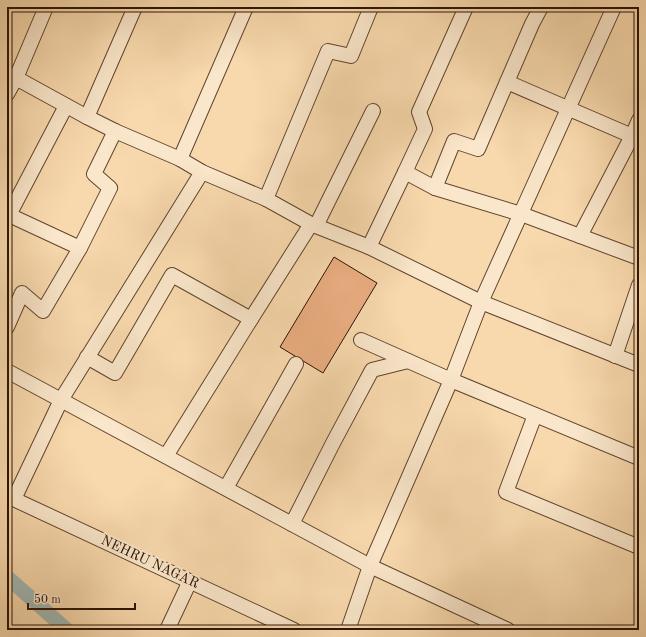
<svg xmlns="http://www.w3.org/2000/svg" width="646" height="637" font-family="'Old Standard TT',serif">
  <style>
    .lines { fill: none; stroke-linecap: round; stroke-linejoin: round }
    .canal { stroke: #a1b8b4; stroke-width: 15 }
    .building { fill: #eaae81; stroke: #2c1404 }
    .street-casing { stroke: #5f452e; stroke-width: 16 }
    .street { stroke: #fae6ca; stroke-width: 14 }
    .labels { text-anchor: middle; dominant-baseline: central; stroke-width: 4; stroke-linejoin: round; paint-order: stroke }
    .street-label { font-size: 14px; fill: #2c1404; stroke: #fae6ca }
  </style>
  <rect width="100%" height="100%" fill="#f8d9ad"/>
  <filter id="stains"><feTurbulence type="fractalNoise" baseFrequency=".005" numOctaves="4"/><feColorMatrix values="0 0 0 0 .2 0 0 0 0 .09 0 0 0 0 .02 0 0 0 .5 -.17"/></filter>
  <radialGradient id="worn" r=".72"><stop offset=".6" stop-color="#630" stop-opacity="0"/><stop offset="1" stop-color="#630" stop-opacity=".3"/></radialGradient>
  <g class="lines">
    <polyline class="canal" points="7,577 67,630"/>
  </g>
  <polygon class="building" points="334,257 377,283 323,373 280,347"/>
  <g class="lines">
    <g class="street-casing">
      <g id="street">
        <polyline points="466,7 419,112 425,129 405,172 435,188 521,214 639,258"/>
        <polyline points="7,74 16,78 87,117 115,131 180,159 202,172 266,199 311,224 369,247 481,302 639,365"/>
        <polyline points="507,82 639,139"/>
        <polyline points="7,94 16,78 46,7"/>
        <polyline points="87,117 135,7"/>
        <polyline points="180,159 246,7"/>
        <polyline points="435,188 454,141 478,149 532,24 541,7"/>
        <polyline points="266,199 328,51 351,56 371,7"/>
        <polyline points="316,226 373,111"/>
        <polyline points="580,236 632,136 639,120"/>
        <polyline points="369,247 405,172"/>
        <polyline points="80,248 110,188 94,174 115,131"/>
        <polyline points="7,327 22,293 43,311 80,248 9,215 66,106"/>
        <polyline points="361,340 451,380 639,458"/>
        <polyline points="615,356 639,285"/>
        <polyline points="87,357 115,373 172,275 251,319"/>
        <polyline points="7,371 370,566 508,630"/>
        <polyline points="535,415 506,492 639,547"/>
        <polyline points="166,456 251,319 311,224"/>
        <polyline points="226,488 296,364"/>
        <polyline points="7,496 294,630"/>
        <polyline points="14,499 61,400 202,172"/>
        <polyline points="292,524 333,443 372,370 408,361"/>
        <polyline points="167,630 190,581"/>
        <polyline points="348,630 370,566 451,380 481,302 614,7"/>
      </g>
    </g>
    <use href="#street" class="street"/>
  </g>
  <g class="labels">
    <g class="street-label">
      <text transform="translate(150 562) rotate(25)">NEHRU NAGAR</text>
    </g>
  </g>
  <rect width="646" height="637" fill="none" stroke="#f8d9ad" stroke-width="24"/>
  <rect x="8" y="8" width="630" height="621" fill="none" stroke="#2c1404" stroke-width="2"/>
  <rect x="12" y="12" width="622" height="613" fill="none" stroke="#2c1404"/>
  <path d="M28 603v6h107v-6" fill="none" stroke="#2c1404" stroke-width="2"/>
  <text x="34" y="603" font-size="12" fill="#2c1404" stroke="#fae6ca" stroke-width="3" paint-order="stroke">50 m</text>
  <rect width="100%" height="100%" filter="url(#stains)"/>
  <rect width="100%" height="100%" fill="url(#worn)"/>
</svg>
